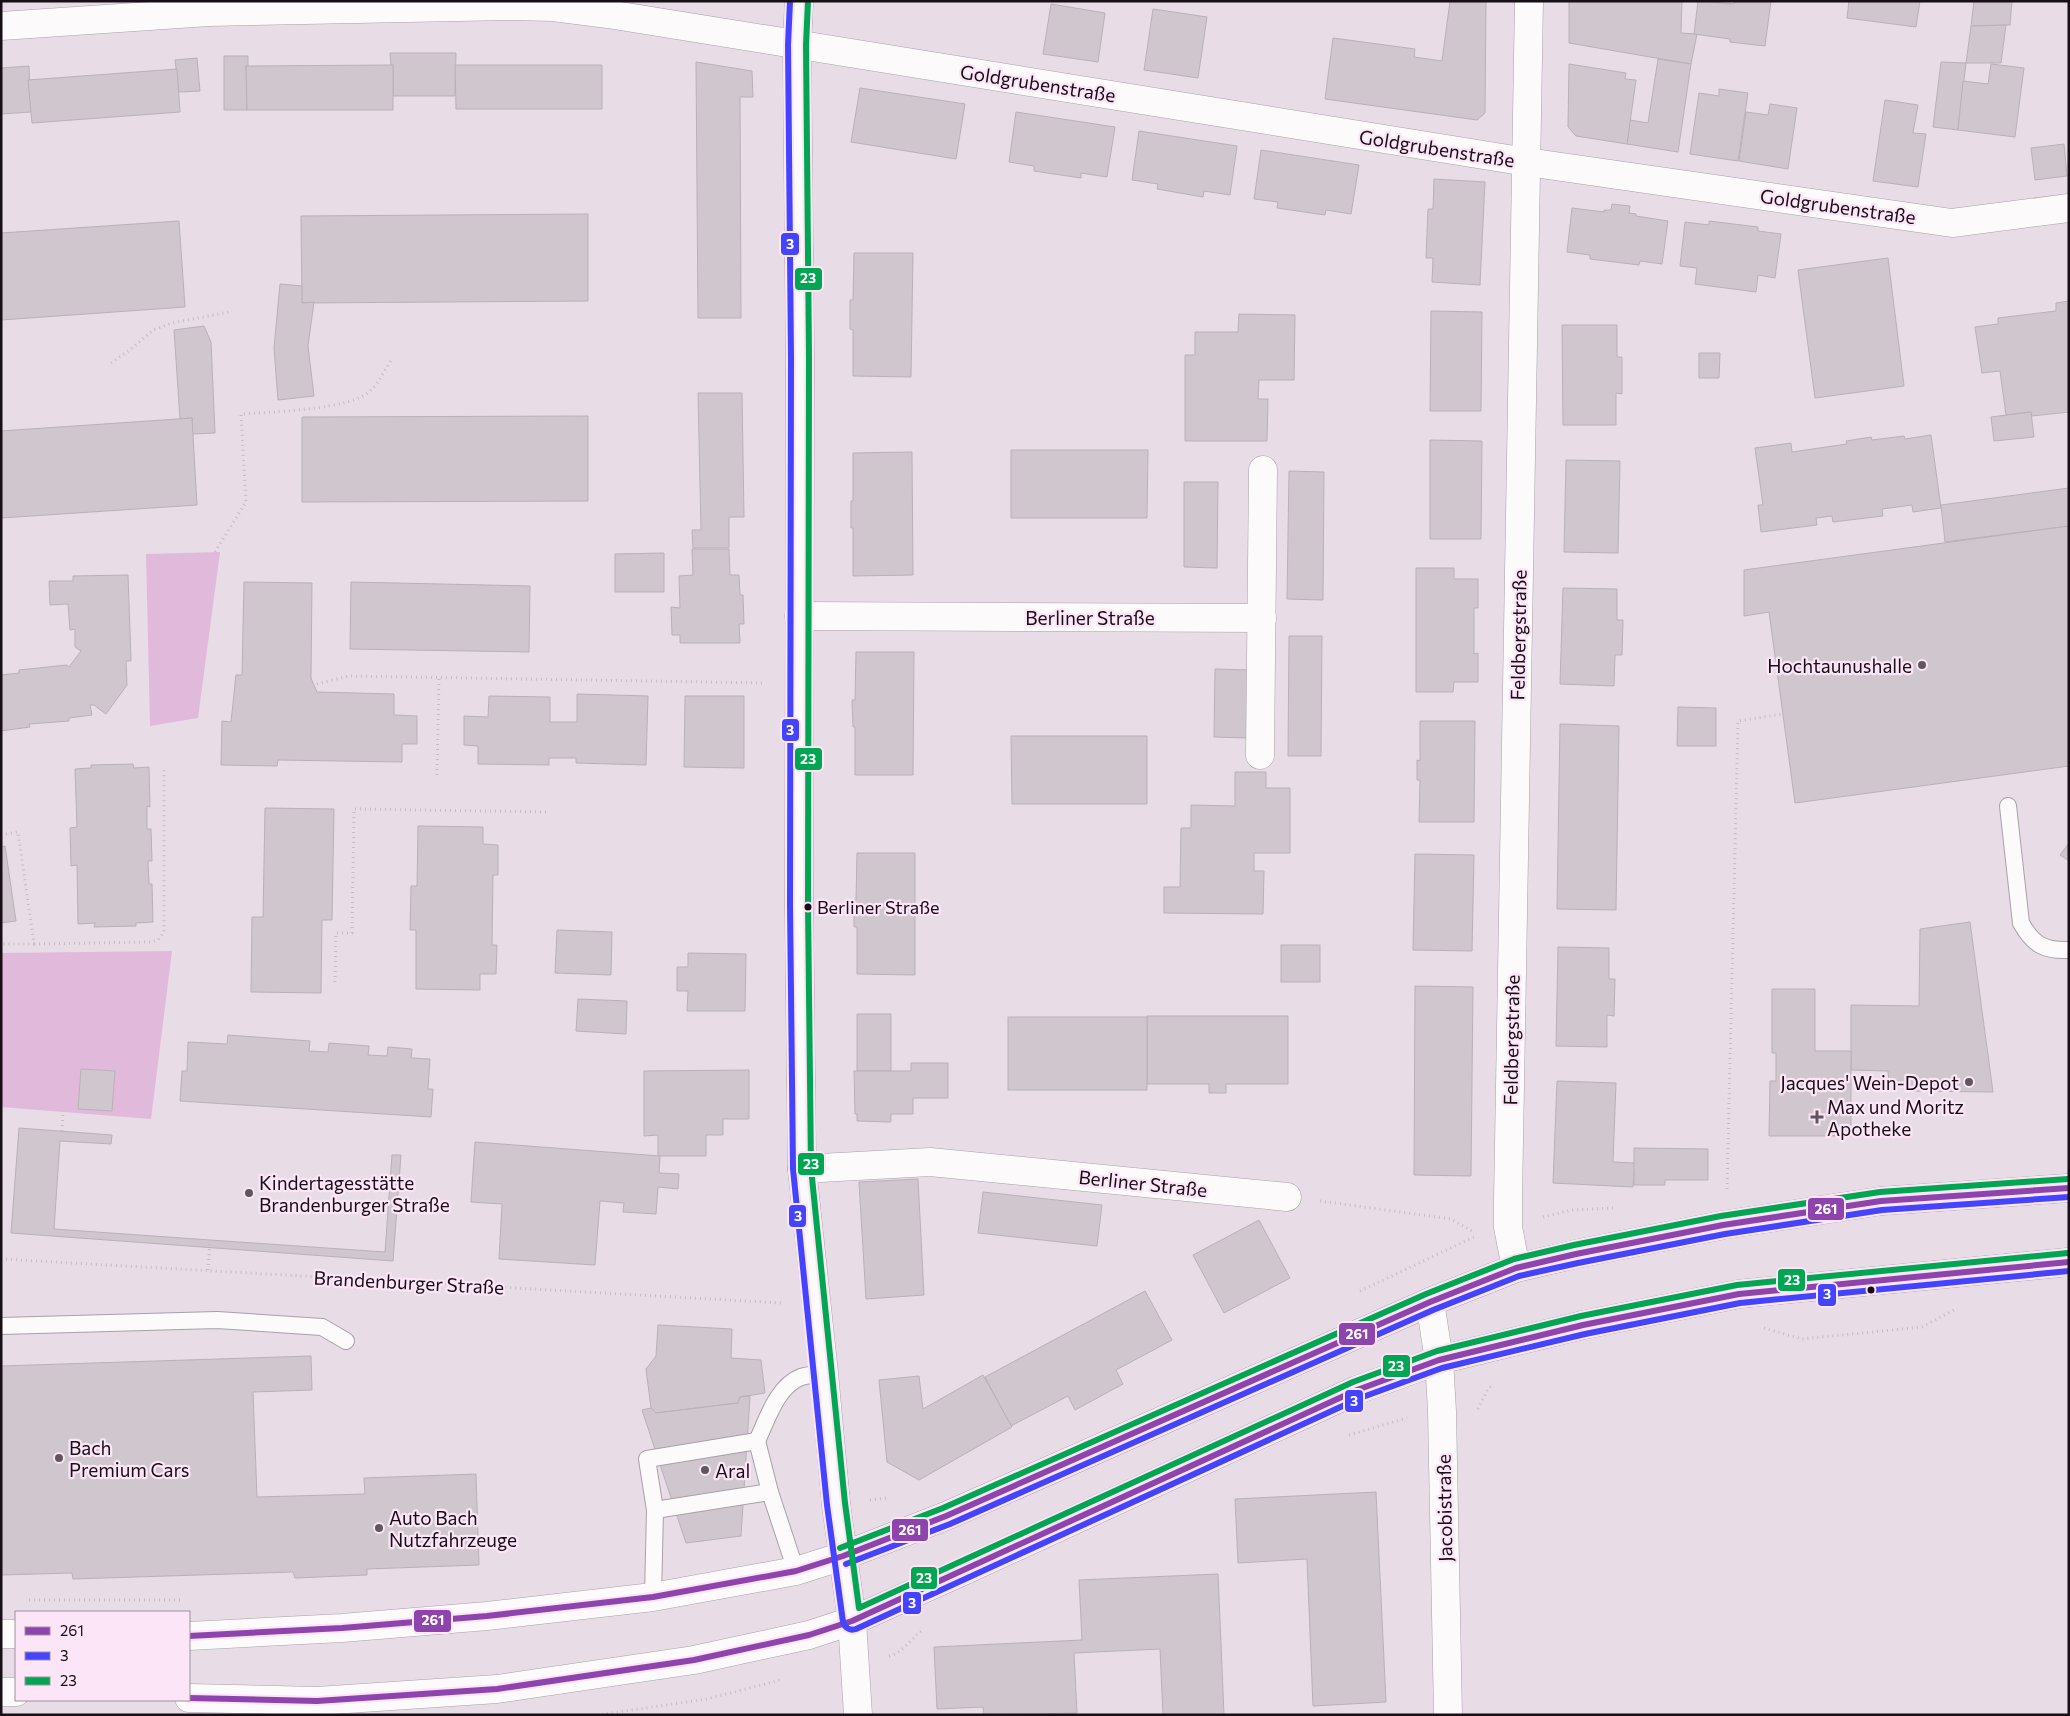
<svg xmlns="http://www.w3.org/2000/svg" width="2070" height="1716" font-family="Commissioner,sans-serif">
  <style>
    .green { fill: #e1b9db }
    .building { fill: #cfc6ce; stroke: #bab1b8 }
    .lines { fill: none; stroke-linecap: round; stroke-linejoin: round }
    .lane-casing { stroke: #a9a0a8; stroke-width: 18 }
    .street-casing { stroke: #a9a0a8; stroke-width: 29 }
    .secondary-casing { stroke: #a9a0a8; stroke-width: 29 }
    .path { stroke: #c3bec1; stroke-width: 3; stroke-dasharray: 1 4; stroke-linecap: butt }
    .lane { stroke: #fcfafb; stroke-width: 16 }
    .street { stroke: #fcfafb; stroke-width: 28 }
    .secondary { stroke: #fcfafb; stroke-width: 28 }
    .bus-1-casing { stroke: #fbe5f7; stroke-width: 10 }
    .bus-2-casing { stroke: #fbe5f7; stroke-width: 10 }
    .bus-3-casing { stroke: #fbe5f7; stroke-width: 10 }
    .bus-1 { stroke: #8e44ad; stroke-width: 6 }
    .bus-2 { stroke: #44f; stroke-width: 6 }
    .bus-3 { stroke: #00a651; stroke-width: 6 }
    .poi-dot { fill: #60575e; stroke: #fbe5f7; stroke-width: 2 }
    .bus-dot { fill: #170f15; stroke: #fbe5f7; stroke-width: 2 }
    .labels { text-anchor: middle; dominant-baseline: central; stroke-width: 4.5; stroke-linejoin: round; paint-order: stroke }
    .bus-label { font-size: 18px; fill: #170f15; stroke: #fbe5f7; text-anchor: start }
    .street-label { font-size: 19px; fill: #170f15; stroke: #fbe5f7 }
    .poi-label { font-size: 19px; fill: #170f15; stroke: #fbe5f7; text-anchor: start }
    .line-badge { stroke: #fbe5f7; stroke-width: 2 }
    .badge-label { font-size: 14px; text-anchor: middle; font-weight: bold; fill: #fff }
  </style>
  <rect width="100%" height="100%" fill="#e8dce6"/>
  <g class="green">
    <polygon points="220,552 198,718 150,726 146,554"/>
    <polygon points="172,951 151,1119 1,1107 1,953"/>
  </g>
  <g class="building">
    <polygon points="1450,1 1486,1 1485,113 1477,120 1325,99 1333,38 1415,49 1414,57 1442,61"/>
    <polygon points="1569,1 1682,1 1681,33 1697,34 1691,64 1569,43"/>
    <polygon points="1698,1 1734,4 1735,1 1771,1 1765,46 1730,42 1730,39 1694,34"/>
    <polygon points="1849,1 1920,1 1916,27 1847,18"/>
    <polygon points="1974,1 2012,1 2010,25 1971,26"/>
    <polygon points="1051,4 1105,13 1098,62 1043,54"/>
    <polygon points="1153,9 1207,17 1198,78 1144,70"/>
    <polygon points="2006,25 2001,63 1966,63 1971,26"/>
    <polygon points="390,53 456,53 455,96 393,96 393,65 391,66"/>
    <polygon points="224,56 248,56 248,66 246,66 247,110 224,110"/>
    <polygon points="197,58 200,91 179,92 175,60"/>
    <polygon points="1658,59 1691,64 1678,152 1627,144 1630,120 1648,123"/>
    <polygon points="696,62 752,71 753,97 740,97 741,318 698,318"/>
    <polygon points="1941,62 1966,63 1958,130 1933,127"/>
    <polygon points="1569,64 1626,73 1625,79 1636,80 1627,144 1576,136 1568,127"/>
    <polygon points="1991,64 2024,68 2015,137 1958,130 1963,81 1988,84"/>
    <polygon points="393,65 393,110 247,110 246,66"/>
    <polygon points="455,65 602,65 602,109 456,109"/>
    <polygon points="29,66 31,112 1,114 1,68"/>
    <polygon points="177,69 180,112 32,123 28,80"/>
    <polygon points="860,88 965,104 956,159 851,142"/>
    <polygon points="1719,89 1748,93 1738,161 1690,154 1699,93 1719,96"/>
    <polygon points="1885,100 1918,105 1913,133 1926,134 1918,187 1873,181"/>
    <polygon points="1770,104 1797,108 1788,169 1739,161 1746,112 1768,115"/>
    <polygon points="1016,112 1115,127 1107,177 1081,173 1081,178 1034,171 1034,166 1009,162"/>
    <polygon points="1139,131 1237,146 1230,195 1204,191 1203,197 1157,189 1158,184 1132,180"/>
    <polygon points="2064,144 2067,176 2035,180 2031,148"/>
    <polygon points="1261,150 1359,165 1351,214 1326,210 1325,215 1277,208 1278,202 1254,199"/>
    <polygon points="1434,179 1485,182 1480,285 1432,282 1433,258 1426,258 1428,209 1433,209"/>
    <polygon points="1612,204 1630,206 1629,213 1636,214 1636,216 1668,221 1662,264 1640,261 1639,265 1590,259 1590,255 1567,252 1572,208 1604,212 1604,210 1611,210"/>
    <polygon points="588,214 588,301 302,303 301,216"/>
    <polygon points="179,221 185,307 1,320 1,233"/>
    <polygon points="1709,221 1758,227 1758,231 1781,234 1775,278 1758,275 1756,292 1695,284 1697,268 1680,266 1685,222 1709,225"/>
    <polygon points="854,253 913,253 911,377 853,376 853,330 850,329 850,300 853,300"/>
    <polygon points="1888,258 1904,386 1815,398 1798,270"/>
    <polygon points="280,284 302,286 302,303 314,302 308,346 314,396 278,400 274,348"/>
    <polygon points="2069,301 2069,412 2032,416 2031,412 2006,415 2000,371 1982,373 1975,327 1998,324 1998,318 2056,311 2056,303"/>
    <polygon points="1431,311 1482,312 1481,411 1430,411"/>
    <polygon points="1239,314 1295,315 1294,380 1259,380 1258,399 1268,399 1267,441 1185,441 1185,355 1195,355 1195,332 1238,332"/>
    <polygon points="1562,325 1617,325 1617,357 1622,357 1622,394 1616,393 1616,425 1563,425"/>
    <polygon points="204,326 211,342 215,433 192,434 192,418 180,419 174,330"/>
    <polygon points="1699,353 1720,353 1719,378 1699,378"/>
    <polygon points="698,393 742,393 744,517 729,517 729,548 693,548 692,530 701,530"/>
    <polygon points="2031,412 2034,437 1994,441 1991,417"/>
    <polygon points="588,416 588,501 302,502 302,417"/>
    <polygon points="192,418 197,505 1,518 1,431"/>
    <polygon points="1931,435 1941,508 1913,512 1912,505 1882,509 1883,516 1833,522 1832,516 1816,518 1817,525 1761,532 1758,505 1763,505 1755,448 1791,443 1792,452 1847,444 1846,441 1871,437 1872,440 1904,436 1905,439"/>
    <polygon points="1430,440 1482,441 1481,539 1430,539"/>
    <polygon points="1011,450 1148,450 1147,518 1011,518"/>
    <polygon points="912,452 913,575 853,576 853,528 851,528 851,501 853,501 853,453"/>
    <polygon points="1566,460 1620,461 1618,553 1564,552"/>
    <polygon points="1289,471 1324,472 1323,600 1287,599"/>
    <polygon points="1184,482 1218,482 1217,568 1184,567"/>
    <polygon points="2069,488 2069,526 1945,542 1941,505"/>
    <polygon points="2069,526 2069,766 1795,803 1769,612 1744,616 1744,570"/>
    <polygon points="692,549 729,549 730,575 739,575 740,595 743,595 744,624 739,624 740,643 680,643 680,635 672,635 671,607 680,608 679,576 693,575"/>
    <polygon points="664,553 664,592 615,592 615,554"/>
    <polygon points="1416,568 1454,568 1454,579 1478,579 1478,608 1474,608 1474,654 1478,653 1478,682 1454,682 1453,692 1416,692"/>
    <polygon points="128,575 131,661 126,661 127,685 106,714 94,705 90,705 92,715 69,718 69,721 29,724 30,727 1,731 1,675 19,673 19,670 67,665 69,667 81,651 75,647 75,629 70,630 68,604 50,605 49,581 73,581 73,576"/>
    <polygon points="244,582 312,583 311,678 317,692 394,694 394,715 417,716 417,744 402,744 402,762 278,760 277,766 221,765 222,721 231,722 236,675 242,675"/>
    <polygon points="351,582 530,586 529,652 350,649"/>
    <polygon points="1563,588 1617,589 1617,620 1623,620 1622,655 1615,655 1614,686 1560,684"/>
    <polygon points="1289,636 1322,636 1321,756 1288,756"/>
    <polygon points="856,652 914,652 913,775 855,775 855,727 853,727 852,700 855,700"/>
    <polygon points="1215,669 1249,670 1248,738 1214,737"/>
    <polygon points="577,694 648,696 646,765 576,763 576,758 549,758 549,765 478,764 478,746 464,745 464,716 488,717 489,696 550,697 550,722 577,722"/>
    <polygon points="685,696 744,696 744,768 684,767"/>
    <polygon points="1678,707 1716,708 1716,746 1677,746"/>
    <polygon points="1420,721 1475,721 1474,822 1419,822 1420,780 1417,780 1417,760 1420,761"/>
    <polygon points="1560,724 1619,726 1616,910 1557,909"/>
    <polygon points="1011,736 1147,736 1147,804 1012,804"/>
    <polygon points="133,764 134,768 149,767 150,807 147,806 147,829 151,829 152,861 148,861 149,884 152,884 153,922 136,923 136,926 94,927 95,923 78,924 77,865 71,866 70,828 77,827 75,769 91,768 91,765"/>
    <polygon points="1235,772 1266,772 1266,788 1290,788 1290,853 1254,853 1254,871 1264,871 1263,914 1164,913 1164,887 1180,887 1181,828 1191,828 1191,805 1235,806"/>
    <polygon points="265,808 334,809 332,920 322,920 321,993 251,992 252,917 263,917"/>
    <polygon points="418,826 483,827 483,844 498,845 498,875 493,875 492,945 497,945 496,974 480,974 480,990 416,989 416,930 410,930 411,886 417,886"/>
    <polygon points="2069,843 2069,861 2060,855"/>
    <polygon points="5,846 16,921 1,923 1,847"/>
    <polygon points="857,853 915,853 915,975 857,974 857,927 854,927 854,900 856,900"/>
    <polygon points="1415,854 1474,855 1472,951 1413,950"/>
    <polygon points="1970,922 1993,1092 1910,1091 1910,1083 1889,1083 1888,1071 1851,1070 1851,1005 1919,1006 1920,929"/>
    <polygon points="557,930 612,932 611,975 555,973"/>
    <rect x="1281" y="945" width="39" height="37"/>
    <polygon points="1558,947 1609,948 1609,979 1615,979 1614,1016 1607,1015 1607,1047 1556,1046"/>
    <polygon points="688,953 746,954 745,1011 687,1011 688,991 677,991 677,967 688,967"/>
    <polygon points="1415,986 1473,987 1471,1176 1414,1175"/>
    <polygon points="1772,989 1815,989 1815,1051 1851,1051 1851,1136 1769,1136 1770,1081 1776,1081 1776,1053 1772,1053"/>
    <polygon points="578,999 627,1001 626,1034 576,1031"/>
    <rect x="857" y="1014" width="34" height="57"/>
    <polygon points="1147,1016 1288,1016 1288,1084 1226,1084 1226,1093 1209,1093 1209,1084 1147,1084"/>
    <rect x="1008" y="1017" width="139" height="73"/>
    <polygon points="228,1035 310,1041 309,1051 328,1052 329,1043 369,1046 368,1055 387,1056 388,1047 412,1049 411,1058 430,1059 428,1089 433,1089 431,1117 180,1101 182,1071 187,1071 188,1042 227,1044"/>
    <polygon points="911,1063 948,1063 948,1098 913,1098 913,1114 891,1114 891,1122 857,1121 857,1114 855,1114 854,1071 911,1071"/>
    <polygon points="81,1069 115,1071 112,1111 78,1109"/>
    <polygon points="749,1070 749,1119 723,1119 723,1135 706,1135 706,1156 658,1156 658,1135 644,1136 644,1071"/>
    <polygon points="1557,1081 1616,1083 1613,1162 1635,1163 1633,1187 1553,1183"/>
    <polygon points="19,1128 112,1135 111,1144 60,1141 54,1229 210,1240 385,1252 392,1155 401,1155 393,1261 11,1233"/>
    <polygon points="475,1142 660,1156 659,1173 679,1174 678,1189 658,1187 656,1214 623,1212 624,1203 600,1201 595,1265 499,1259 502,1204 471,1202"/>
    <polygon points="1634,1148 1708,1149 1708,1180 1665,1180 1665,1185 1634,1185"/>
    <polygon points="918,1179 924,1295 866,1299 859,1182"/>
    <polygon points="983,1192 1102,1205 1097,1246 978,1233"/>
    <polygon points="1259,1220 1290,1278 1224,1313 1193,1255"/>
    <polygon points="1145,1291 1172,1340 1116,1370 1123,1384 1075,1410 1068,1396 1011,1426 985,1377"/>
    <polygon points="658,1325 732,1329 731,1358 761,1360 765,1393 740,1397 738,1403 656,1413 651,1408 646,1369 656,1356"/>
    <polygon points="311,1356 312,1390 253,1392 257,1497 365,1494 364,1478 476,1474 479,1565 367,1569 367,1575 295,1578 293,1572 73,1579 72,1573 1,1575 1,1366"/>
    <polygon points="983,1375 1012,1427 919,1480 887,1462 879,1380 919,1376 923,1409"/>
    <polygon points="750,1396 741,1536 686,1543 642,1410 651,1408 656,1413 738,1403 740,1397"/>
    <polygon points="1376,1492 1386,1702 1313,1706 1307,1559 1238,1563 1235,1499"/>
    <polygon points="1218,1574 1224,1715 1163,1715 1160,1649 1074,1653 1077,1713 984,1715 983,1707 937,1709 934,1647 1082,1640 1079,1580"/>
  </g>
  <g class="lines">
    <g class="lane-casing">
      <g id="lane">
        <path d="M 2008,806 L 2021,923 C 2033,944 2043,951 2069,950"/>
        <polyline points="1,1326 217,1320 322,1327 346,1341"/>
        <path d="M 757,1441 C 767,1420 777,1386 801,1377 C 808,1375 817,1374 824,1373"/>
        <polyline points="655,1510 647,1459 757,1441 770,1492"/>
        <polyline points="653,1597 655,1510 770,1492 796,1571"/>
      </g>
    </g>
    <g class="street-casing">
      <g id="street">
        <polyline points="799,1 797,45 800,357 799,905 802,1169 824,1373 836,1504 852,1621 858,1715"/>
        <polyline points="1,26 209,12 512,6 553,7 608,14 1527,162 1952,223 2069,208"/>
        <polyline points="799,616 1262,618"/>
        <polyline points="1260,755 1263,470"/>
        <polyline points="802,1169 930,1162 1287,1197"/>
        <polyline points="1516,1268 1508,1227 1508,1200 1529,1"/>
        <polyline points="1430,1302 1439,1360 1442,1411 1448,1715"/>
      </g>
    </g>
    <g class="secondary-casing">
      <g id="secondary">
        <polyline points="1,1634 16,1634"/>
        <polyline points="189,1636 342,1628 487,1616 653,1597 796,1571 843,1556 946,1516 1430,1302 1516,1268 1576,1254 1723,1225 1881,1201 2069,1188"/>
        <polyline points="1,1692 16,1692"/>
        <polyline points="189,1698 317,1701 497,1689 694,1660 809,1635 852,1621 961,1572 1357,1390 1439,1360 1583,1325 1739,1294 2069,1262"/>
      </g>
    </g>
    <g class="path">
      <polyline points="111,363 131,349 153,330 172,323 229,312"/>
      <path d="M 215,552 L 246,502 L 241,414 C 269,412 351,410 370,391 C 379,383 385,369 392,359"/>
      <polyline points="317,684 348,676 764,683"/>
      <polyline points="437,775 439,677"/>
      <polyline points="1,835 18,832 34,944 1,944"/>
      <polyline points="34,944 150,942 158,940 164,932 164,768"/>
      <polyline points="335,982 336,933 352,933 354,809 549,812"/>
      <polyline points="62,1131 63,1112"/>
      <polyline points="1727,1189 1738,721 1782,714"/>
      <polyline points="1320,1201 1451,1219 1472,1231"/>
      <polyline points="1543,1217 1572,1210 1613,1208"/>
      <polyline points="1,1259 781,1303"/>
      <polyline points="208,1270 210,1240"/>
      <polyline points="1360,1291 1474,1237"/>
      <polyline points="1764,1328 1802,1339 1922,1327 1954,1310"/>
      <polyline points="1478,1409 1488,1389 1493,1385"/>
      <polyline points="1349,1435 1407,1418"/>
      <polyline points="870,1500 888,1498"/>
      <polyline points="29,1600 180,1600"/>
      <path d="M 889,1656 C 903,1653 910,1639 923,1630"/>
      <polyline points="597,1715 707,1699 780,1680"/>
    </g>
    <use href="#lane" class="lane"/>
    <use href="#street" class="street"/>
    <use href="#secondary" class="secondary"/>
    <g class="bus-1-casing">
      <g id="bus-1">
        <polyline points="189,1636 342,1628 487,1616 653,1597 796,1571 843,1556 946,1516 1430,1302 1516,1268 1576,1254 1723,1225 1881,1201 2069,1188"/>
        <polyline points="189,1698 317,1701 497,1689 694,1660 809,1635 852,1621 1357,1390 1439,1360 1583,1325 1739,1294 2069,1262"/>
      </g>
    </g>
    <g class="bus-2-casing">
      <g id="bus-2">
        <path d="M 790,1 L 788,45 L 791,357 L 790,905 L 793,1169 L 827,1505 L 843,1622 C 845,1628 850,1631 856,1629 L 1360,1398 L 1442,1368 L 1585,1334 L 1740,1303 L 2069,1271"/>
        <polyline points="846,1564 950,1524 1433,1310 1519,1276 1578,1263 1725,1234 1882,1210 2069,1197"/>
      </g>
    </g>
    <g class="bus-3-casing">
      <g id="bus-3">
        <polyline points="808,1 806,45 809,357 808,905 811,1168 845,1503 859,1608 1353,1382 1437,1351 1581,1316 1737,1285 2068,1253"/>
        <polyline points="840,1548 943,1508 1426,1294 1514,1259 1574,1245 1721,1216 1880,1192 2068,1179"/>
      </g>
    </g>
    <use href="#bus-1" class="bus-1"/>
    <use href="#bus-2" class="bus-2"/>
    <use href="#bus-3" class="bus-3"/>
  </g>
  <g class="poi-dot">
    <circle cx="1922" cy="665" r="5"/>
    <circle cx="1969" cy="1082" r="5"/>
    <path d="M1814.5 1109.5h5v5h5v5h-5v5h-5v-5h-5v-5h5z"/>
    <circle cx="249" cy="1193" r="5"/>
    <circle cx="59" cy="1458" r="5"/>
    <circle cx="705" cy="1470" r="5"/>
    <circle cx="379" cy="1528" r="5"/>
  </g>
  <g class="bus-dot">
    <circle cx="808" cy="907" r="4.5"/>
    <circle cx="1871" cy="1290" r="4.5"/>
  </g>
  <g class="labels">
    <g class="bus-label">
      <text x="817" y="907">Berliner Straße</text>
    </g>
    <g class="street-label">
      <text transform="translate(1038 83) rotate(9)">Goldgrubenstraße</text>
      <text transform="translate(1437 148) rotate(9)">Goldgrubenstraße</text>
      <text transform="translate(1838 206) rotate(8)">Goldgrubenstraße</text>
      <text x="1090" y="617">Berliner Straße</text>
      <text transform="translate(1518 635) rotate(-89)">Feldbergstraße</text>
      <text transform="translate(1511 1040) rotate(-89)">Feldbergstraße</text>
      <text transform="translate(1143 1183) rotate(6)">Berliner Straße</text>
      <text transform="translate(409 1282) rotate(3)">Brandenburger Straße</text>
      <text transform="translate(1444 1508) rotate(-91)">Jacobistraße</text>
    </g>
    <g class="poi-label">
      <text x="1912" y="665" text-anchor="end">Hochtaunushalle</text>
      <text x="1959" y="1082" text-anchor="end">Jacques' Wein-Depot</text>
      <text x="1827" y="1106">Max und Moritz<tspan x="1827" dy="22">Apotheke</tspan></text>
      <text x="259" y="1182">Kindertagesstätte<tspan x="259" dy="22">Brandenburger Straße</tspan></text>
      <text x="69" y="1447">Bach<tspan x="69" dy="22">Premium Cars</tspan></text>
      <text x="715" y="1470">Aral</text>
      <text x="389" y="1517">Auto Bach<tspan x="389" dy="22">Nutzfahrzeuge</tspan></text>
    </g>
  </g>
  <g class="line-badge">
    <rect x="780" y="232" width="20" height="24" rx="5" fill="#44f"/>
    <rect x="794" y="267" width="29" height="24" rx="5" fill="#00a651"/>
    <rect x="781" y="718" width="19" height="24" rx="5" fill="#44f"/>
    <rect x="794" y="747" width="29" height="24" rx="5" fill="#00a651"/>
    <rect x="797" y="1152" width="28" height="24" rx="5" fill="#00a651"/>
    <rect x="1807" y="1197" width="38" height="24" rx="5" fill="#8e44ad"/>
    <rect x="788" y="1204" width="19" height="24" rx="5" fill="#44f"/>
    <rect x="1777" y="1268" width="29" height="24" rx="5" fill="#00a651"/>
    <rect x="1817" y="1283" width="20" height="24" rx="5" fill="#44f"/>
    <rect x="1338" y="1322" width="38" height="24" rx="5" fill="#8e44ad"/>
    <rect x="1382" y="1354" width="29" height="24" rx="5" fill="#00a651"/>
    <rect x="1344" y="1389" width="20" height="24" rx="5" fill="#44f"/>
    <rect x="891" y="1518" width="38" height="24" rx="5" fill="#8e44ad"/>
    <rect x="910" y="1566" width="28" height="24" rx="5" fill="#00a651"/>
    <rect x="902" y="1591" width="20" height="24" rx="5" fill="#44f"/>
    <rect x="413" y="1609" width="39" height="24" rx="5" fill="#8e44ad"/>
  </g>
  <g class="badge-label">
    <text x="790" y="249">3</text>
    <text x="808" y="283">23</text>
    <text x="790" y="735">3</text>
    <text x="808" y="764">23</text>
    <text x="811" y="1169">23</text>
    <text x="1826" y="1214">261</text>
    <text x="798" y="1221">3</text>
    <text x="1792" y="1285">23</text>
    <text x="1827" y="1299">3</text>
    <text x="1357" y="1339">261</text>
    <text x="1396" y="1371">23</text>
    <text x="1354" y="1406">3</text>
    <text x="910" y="1535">261</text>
    <text x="924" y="1583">23</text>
    <text x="912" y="1608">3</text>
    <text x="433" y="1625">261</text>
  </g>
  <rect width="2070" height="1716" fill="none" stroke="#170f15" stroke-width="5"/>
  <rect x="15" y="1611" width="175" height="90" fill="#fbe5f7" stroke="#a08f9d"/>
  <rect x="25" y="1627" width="25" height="8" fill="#8e44ad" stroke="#a08f9d"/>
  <text x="60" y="1636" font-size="15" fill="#170f15">261</text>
  <rect x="25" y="1652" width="25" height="8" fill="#4444ff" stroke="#a08f9d"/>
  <text x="60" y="1661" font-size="15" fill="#170f15">3</text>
  <rect x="25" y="1677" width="25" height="8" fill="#00a651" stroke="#a08f9d"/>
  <text x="60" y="1686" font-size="15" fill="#170f15">23</text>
</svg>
